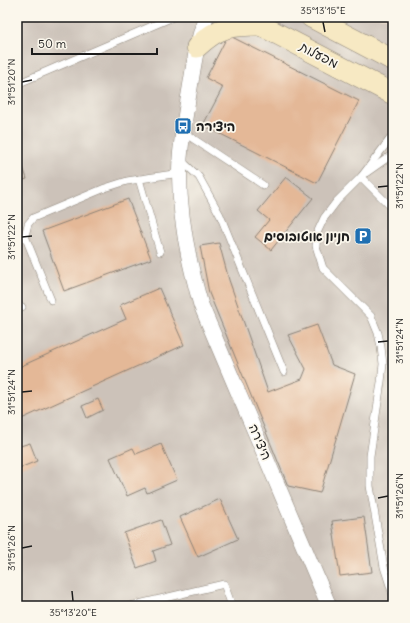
<svg xmlns="http://www.w3.org/2000/svg" width="410" height="623" font-family="Delius,'Playpen Sans Hebrew',sans-serif">
  <style>
    .industrial { fill: #ccc2b9 }
    .building { fill: #e4b897 }
    .lines { fill: none; stroke-linecap: round; stroke-linejoin: round }
    .lane-casing { stroke: #8a8176; stroke-width: 8 }
    .street-casing { stroke: #8a8176; stroke-width: 16 }
    .secondary-casing { stroke: #8a8176; stroke-width: 22 }
    .lane { stroke: #fff; stroke-width: 7 }
    .street { stroke: #fff; stroke-width: 15 }
    .secondary { stroke: #f7e9c3; stroke-width: 21 }
    .ticks { fill: none; stroke: #1c1c1c; stroke-width: 1.5 }
    .labels { text-anchor: middle; dominant-baseline: central; stroke-width: 3.5; stroke-linejoin: round; paint-order: stroke }
    .street-label { font-size: 13px; fill: #1c1c1c; stroke: #fbf7ec }
    .poi-label { font-size: 13px; font-weight: bold; fill: #1c1c1c; stroke: #fbf7ec; text-anchor: start }
    .neatline { fill: none; stroke: #1c1c1c; stroke-width: 1.5 }
    .ticks-label { font-size: 10px; text-anchor: middle; fill: #1c1c1c }
  </style>
  <rect width="100%" height="100%" fill="#fbf7ec"/>
  <filter id="ink" filterUnits="userSpaceOnUse"><feTurbulence type="fractalNoise" baseFrequency=".025" numOctaves="2"/><feDisplacementMap in="SourceGraphic" scale="8" xChannelSelector="R" yChannelSelector="G"/><feConvolveMatrix kernelMatrix="1 2 1 2 8 2 1 2 1" color-interpolation-filters="sRGB"/></filter>
  <filter id="wash" filterUnits="userSpaceOnUse"><feTurbulence type="fractalNoise" baseFrequency=".012" numOctaves="4" result="noise"/><feDisplacementMap in="SourceGraphic" scale="16" xChannelSelector="R" yChannelSelector="G"/><feGaussianBlur stdDeviation="0.9" result="paint"/><feColorMatrix in="noise" values="0 0 0 0 0 0 0 0 0 0 0 0 0 0 0 0 0 1.4 0 .05"/><feComposite in="paint" operator="in"/></filter>
  <g filter="url(#wash)">
    <rect width="100%" height="100%" fill="#f7e6d0"/>
    <rect class="industrial" x="17" y="17" width="376" height="589"/>
    <g id="blocks">
      <g class="building">
        <polygon points="228,35 359,101 317,183 203,125 223,87 206,78"/>
        <polygon points="17,148 27,179 17,182"/>
        <polygon points="286,177 313,198 271,250 255,237 269,220 258,211"/>
        <polygon points="128,199 151,259 64,291 42,231"/>
        <polygon points="219,243 229,280 268,392 302,379 306,369 288,335 317,325 332,365 355,374 320,493 288,486 209,293 200,246"/>
        <polygon points="159,288 184,345 17,421 17,368 126,319 120,305"/>
        <polygon points="98,399 103,410 87,418 82,406"/>
        <polygon points="30,443 37,461 17,469 17,447"/>
        <polygon points="161,444 177,480 147,493 145,488 127,496 110,458 133,448 136,454"/>
        <polygon points="220,499 238,539 198,557 180,517"/>
        <polygon points="364,517 372,572 340,576 332,521"/>
        <polygon points="161,520 170,545 153,551 156,561 137,568 124,533"/>
      </g>
    </g>
  </g>
  <g filter="url(#ink)">
    <use href="#blocks" fill-opacity="0" stroke="#8a8176" stroke-width="1"/>
    <g class="lines">
      <g class="lane-casing">
        <g id="lane">
          <polyline points="17,84 173,17"/>
          <polyline points="183,132 263,185"/>
          <polyline points="393,135 361,177 337,201 324,218 317,233 316,246 323,268 371,316 378,333 381,347 383,364 381,382 370,456 370,486 384,567 393,595"/>
          <polyline points="181,160 199,177 220,215 284,372"/>
          <polyline points="366,173 393,154"/>
          <polyline points="361,177 393,209"/>
          <polyline points="139,179 160,252"/>
          <polyline points="51,300 25,236 28,224 33,218 105,188 127,181 180,173"/>
          <polyline points="17,309 22,307"/>
          <polyline points="130,606 224,584 232,606"/>
        </g>
      </g>
      <g class="street-casing">
        <path id="street" d="M 206,17 C 197,40 194,64 190,88 C 186,111 182,134 180,158 C 177,208 187,257 201,305 L 329,606"/>
      </g>
      <g class="secondary-casing">
        <g id="secondary">
          <polyline points="245,17 393,94"/>
          <polyline points="311,17 393,60"/>
          <path d="M 197,47 C 219,26 231,25 261,25"/>
        </g>
      </g>
      <use href="#lane" class="lane"/>
      <use href="#street" class="street"/>
      <use href="#secondary" class="secondary"/>
    </g>
  </g>
  <path class="ticks" d="M 323,22 L 325,32M 22,82 L 32,80M 378,187 L 388,186M 22,237 L 32,236M 378,342 L 388,341M 22,392 L 32,391M 378,498 L 388,496M 22,548 L 32,546M 72,591 L 73,601"/>
  <defs>
    <g id="bus-square" transform="scale(0.9)"><rect x="-9" y="-9" width="18" height="18" rx="4" fill="#1f6fb2" stroke="#fbf7ec"/><path d="M-5-6H5V4H4V6H2V4H-2V6H-4V4H-5ZM-3.5-4V0h7V-4ZM-3.5 1.2v1.5H-2V1.2ZM2 1.2v1.5H3.5V1.2Z" fill="#fff"/></g>
    <g id="parking-square" transform="scale(0.9)"><rect x="-9" y="-9" width="18" height="18" rx="4" fill="#1f6fb2" stroke="#fbf7ec"/><path d="M-3.5-5.5H1a3.5 3.5 0 0 1 0 7H-1V5.5H-3.5ZM-1-3.4V-.6H.8a1.4 1.4 0 0 0 0-2.8Z" fill="#fff"/></g>
  </defs>
  <g fill-rule="evenodd">
    <use href="#bus-square" x="183" y="126"/>
    <use href="#parking-square" x="363" y="236"/>
  </g>
  <g class="labels">
    <g class="street-label">
      <text transform="translate(319 55) rotate(27)">מפעלות</text>
      <text transform="translate(260 442) rotate(67)">היצירה</text>
    </g>
    <g class="poi-label">
      <text x="196" y="126">היצירה</text>
      <text x="350" y="236" text-anchor="end">חניון אוטובוסים</text>
    </g>
  </g>
  <rect width="410" height="623" fill="none" stroke="#fbf7ec" stroke-width="44"/>
  <path d="M32 48v6h125v-6" fill="none" stroke="#1c1c1c" stroke-width="2"/>
  <text x="38" y="48" font-size="12" fill="#1c1c1c" stroke="#fbf7ec" stroke-width="3" paint-order="stroke">50 m</text>
  <rect x="22" y="22" width="366" height="579" class="neatline"/>
  <g class="ticks-label">
    <text x="323" y="14">35°13'15"E</text>
    <text transform="translate(11 82) rotate(-90)" y="4">31°51'20"N</text>
    <text transform="translate(399 186) rotate(-90)" y="4">31°51'22"N</text>
    <text transform="translate(11 237) rotate(-90)" y="4">31°51'22"N</text>
    <text transform="translate(399 341) rotate(-90)" y="4">31°51'24"N</text>
    <text transform="translate(11 392) rotate(-90)" y="4">31°51'24"N</text>
    <text transform="translate(399 496) rotate(-90)" y="4">31°51'26"N</text>
    <text transform="translate(11 548) rotate(-90)" y="4">31°51'26"N</text>
    <text x="73" y="616">35°13'20"E</text>
  </g>
</svg>
